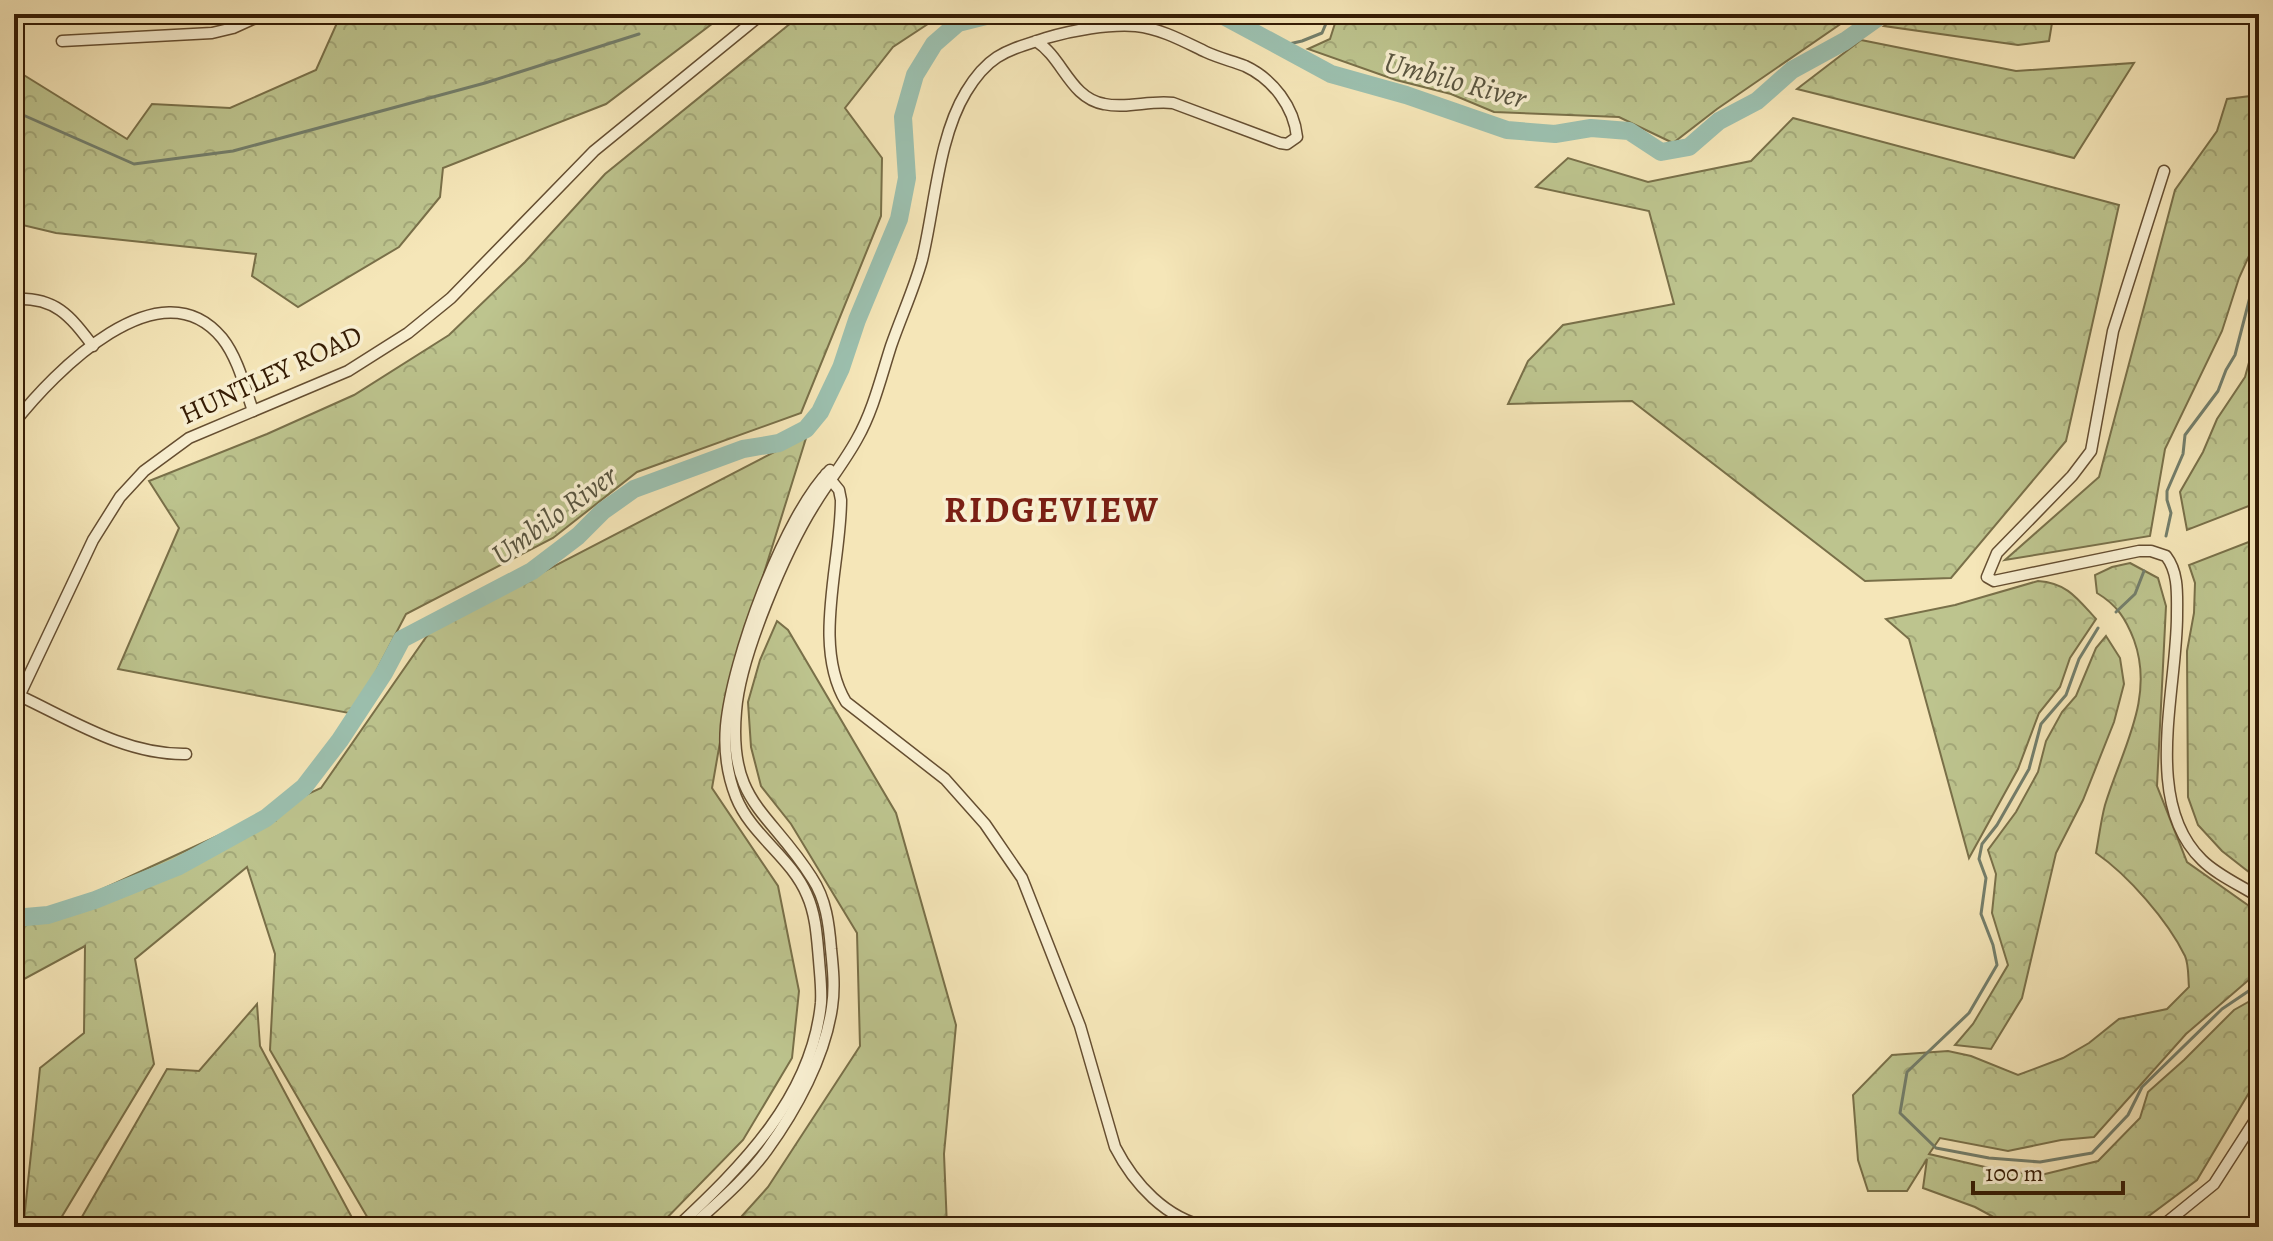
<svg xmlns="http://www.w3.org/2000/svg" width="2273" height="1241" font-family="Alegreya,serif">
  <style>
    .forest { fill: url(#forest-crowns); stroke: #797049; stroke-width: 2 }
    .lines { fill: none; stroke-linecap: round; stroke-linejoin: round }
    .stream { stroke: #737e6b; stroke-width: 3 }
    .river { stroke: #9cc0af; stroke-width: 18 }
    .minor-casing { stroke: #654e31; stroke-width: 13 }
    .minor { stroke: #f8efd1; stroke-width: 10 }
    .labels { text-anchor: middle; dominant-baseline: central; stroke-width: 7; stroke-linejoin: round; paint-order: stroke }
    .street-label { font-size: 28px; fill: #351c04; stroke: #f8efd1 }
    .water-label { font-size: 30px; font-style: italic; fill: #595540; stroke: #f8efd1 }
    .district-label { font-size: 36px; font-weight: bold; letter-spacing: 2px; fill: #7a1f14; stroke: #f8efd1 }
  </style>
  <defs>
    <pattern id="forest-crowns" width="20" height="18" patternUnits="userSpaceOnUse" patternTransform="scale(2)"><rect width="20" height="18" fill="#bdc48e"/><path d="M2 6a3 3 0 1 1 6 0M12 15a3 3 0 1 1 6 0" fill="none" stroke="#a3a879"/></pattern>
  </defs>
  <rect width="100%" height="100%" fill="#f5e6b8"/>
  <filter id="stains"><feTurbulence type="fractalNoise" baseFrequency=".0025" numOctaves="4"/><feColorMatrix values="0 0 0 0 .2 0 0 0 0 .09 0 0 0 0 .02 0 0 0 .5 -.17"/></filter>
  <radialGradient id="worn" r=".72"><stop offset=".6" stop-color="#630" stop-opacity="0"/><stop offset="1" stop-color="#630" stop-opacity=".3"/></radialGradient>
  <g class="forest">
    <polygon points="341,14 725,14 606,104 443,168 440,197 399,247 298,307 252,276 256,254 56,233 14,223 14,69 127,139 152,104 230,108 316,70"/>
    <polygon points="802,14 943,14 893,47 845,108 882,158 881,216 801,413 637,472 553,538 406,614 354,714 118,669 179,528 149,481 267,434 354,395 449,335 525,262 605,174"/>
    <polygon points="1338,14 1855,14 1717,109 1673,143 1619,117 1494,112 1451,94 1396,80 1308,49 1330,39"/>
    <polygon points="1900,14 2040,14 2053,17 2049,41 2018,45 1884,26"/>
    <polygon points="1861,40 2016,71 2134,63 2074,158 1797,89"/>
    <polygon points="2259,95 2259,141 2253,145 2258,236 2239,278 2222,331 2165,449 2150,536 2005,560 2099,477 2175,190 2217,131 2227,99"/>
    <polygon points="1793,118 2119,205 2066,441 1951,578 1865,581 1632,401 1508,404 1528,361 1563,325 1674,304 1649,211 1536,187 1568,158 1648,182 1751,161"/>
    <polygon points="2259,326 2259,502 2187,530 2180,492 2203,452 2217,419 2245,377"/>
    <polygon points="807,435 731,679 712,788 778,886 799,991 792,1058 743,1140 658,1227 373,1227 270,1050 275,954 247,867 135,959 154,1064 61,1218 24,1220 40,1068 84,1033 85,946 24,979 14,997 14,916 68,905 321,788 431,630"/>
    <polygon points="2259,538 2259,880 2222,851 2198,825 2188,797 2187,651 2194,613 2195,583 2189,565"/>
    <path d="M 2130,563 L 2158,578 L 2166,606 L 2157,786 L 2187,862 L 2259,913 L 2259,971 L 2186,1034 L 2094,1137 L 2061,1140 L 2008,1151 L 1940,1138 L 1929,1154 L 1998,1170 L 2041,1175 L 2098,1161 L 2140,1118 L 2148,1092 L 2184,1060 L 2234,1010 L 2259,996 L 2259,1076 L 2197,1180 L 2134,1227 L 2012,1227 L 1975,1207 L 1923,1188 L 1927,1159 L 1907,1191 L 1868,1191 L 1858,1160 L 1853,1095 L 1892,1055 L 1948,1051 L 1971,1056 L 2018,1075 L 2063,1058 L 2089,1043 L 2119,1019 L 2167,1009 L 2189,987 C 2188,978 2189,965 2185,956 C 2168,921 2128,875 2096,853 C 2099,837 2101,820 2105,805 C 2122,749 2155,698 2134,640 C 2126,619 2117,605 2097,593 L 2095,575 L 2112,567 Z"/>
    <path d="M 2038,581 C 2067,583 2077,598 2096,619 L 2070,658 L 2060,687 L 2039,713 L 2018,769 L 1969,858 L 1909,639 L 1886,619 L 1955,605 Z"/>
    <polygon points="777,621 788,630 896,813 956,1025 944,1154 947,1227 732,1227 768,1187 860,1046 857,933 791,824 761,786 751,747 748,702 760,660"/>
    <polygon points="2106,636 2120,658 2124,684 2114,722 2083,800 2056,853 2022,998 1991,1049 1955,1045 1973,1024 2008,965 1992,913 1996,874 1988,850 2016,812 2038,772 2046,741 2062,712 2076,696 2096,648"/>
    <polygon points="257,1004 260,1046 357,1227 71,1227 79,1222 167,1069 199,1071"/>
  </g>
  <g class="lines">
    <g class="stream">
      <polyline points="1280,46 1302,41 1322,33 1330,14"/>
      <polyline points="14,111 134,164 233,151 485,83 639,34"/>
      <polyline points="2166,536 2171,513 2167,500 2167,491 2183,454 2185,435 2218,391 2226,370 2235,355 2250,297 2259,281"/>
      <polyline points="2116,612 2135,594 2144,571"/>
      <polyline points="2098,628 2079,659 2066,695 2041,724 2029,769 1997,825 1982,844 1979,859 1986,878 1981,914 1993,945 1997,965 1969,1013 1907,1072 1900,1113 1936,1148 1989,1158 2040,1162 2092,1153 2128,1115 2142,1087 2222,1009 2259,984"/>
    </g>
    <g class="river">
      <polyline points="1220,14 1331,74 1406,95 1507,130 1555,134 1591,128 1629,131 1661,152 1689,147 1719,121 1757,101 1792,70 1845,41 1883,14"/>
      <polyline points="14,918 48,915 95,900 177,867 266,818 304,787 340,740 384,673 402,639 532,571 578,536 603,511 634,489 743,449 779,443 806,429 820,412 841,368 857,320 899,219 907,178 903,117 915,75 934,44 958,23 994,14"/>
    </g>
    <g class="minor-casing">
      <g id="minor">
        <polyline points="62,41 212,33 233,28 264,14"/>
        <path d="M 2164,171 L 2113,331 L 2091,451 L 2072,476 L 1997,553 L 1987,577 L 1994,581 L 2139,551 L 2151,551 L 2166,556 C 2179,573 2177,595 2177,616 C 2177,690 2142,802 2202,860 C 2217,875 2240,885 2259,897"/>
        <path d="M 14,299 C 56,297 70,316 93,346"/>
        <path d="M 14,423 C 54,372 160,263 222,338 C 238,358 245,388 253,411"/>
        <path d="M 826,474 L 839,490 L 841,500 C 841,564 812,645 846,702 L 945,779 L 985,824 L 1022,878 L 1080,1026 L 1115,1147 C 1134,1184 1166,1219 1208,1227"/>
        <path d="M 20,696 C 73,721 126,755 186,754"/>
        <polyline points="14,707 93,540 120,497 144,471 189,438 348,371 408,333 451,298 594,151 762,14"/>
        <path d="M 677,1227 C 742,1166 812,1097 821,1003 C 822,989 820,974 819,960 C 817,938 816,915 807,895 C 791,857 751,835 736,797 C 727,774 724,750 726,726 C 732,660 784,516 830,470"/>
        <path d="M 691,1227 C 717,1203 746,1179 767,1150 C 796,1110 825,1057 832,1007 C 835,988 833,968 831,949 C 829,924 826,899 812,878 C 769,810 728,803 736,711 C 740,656 786,549 816,502 C 829,481 845,461 857,439 C 873,411 881,377 891,346 C 901,317 914,289 922,260 C 935,207 938,138 966,92 C 989,54 1006,51 1046,38 C 1073,30 1108,24 1136,26 C 1162,29 1183,41 1206,52 C 1219,58 1232,61 1245,66 C 1273,79 1294,107 1297,137 L 1287,144 L 1280,143 L 1173,103 C 1150,100 1127,109 1104,104 C 1070,98 1063,58 1036,41"/>
        <polyline points="2161,1227 2214,1184 2259,1114"/>
      </g>
    </g>
    <use href="#minor" class="minor"/>
  </g>
  <g class="labels">
    <g class="street-label">
      <text transform="translate(271 375) rotate(-25)">HUNTLEY ROAD</text>
    </g>
    <g class="water-label">
      <text transform="translate(1455 80) rotate(15)">Umbilo River</text>
      <text transform="translate(554 515) rotate(-36)">Umbilo River</text>
    </g>
    <g class="district-label">
      <text x="1052" y="509">RIDGEVIEW</text>
    </g>
  </g>
  <rect width="2273" height="1241" fill="none" stroke="#f5e6b8" stroke-width="48"/>
  <rect x="16" y="16" width="2241" height="1209" fill="none" stroke="#351c04" stroke-width="4"/>
  <rect x="24" y="24" width="2225" height="1193" fill="none" stroke="#351c04" stroke-width="2"/>
  <path d="M1973 1181v12h150v-12" fill="none" stroke="#351c04" stroke-width="4"/>
  <text x="1985" y="1181" font-size="24" fill="#351c04" stroke="#f8efd1" stroke-width="6" paint-order="stroke">100 m</text>
  <rect width="100%" height="100%" filter="url(#stains)"/>
  <rect width="100%" height="100%" fill="url(#worn)"/>
</svg>
